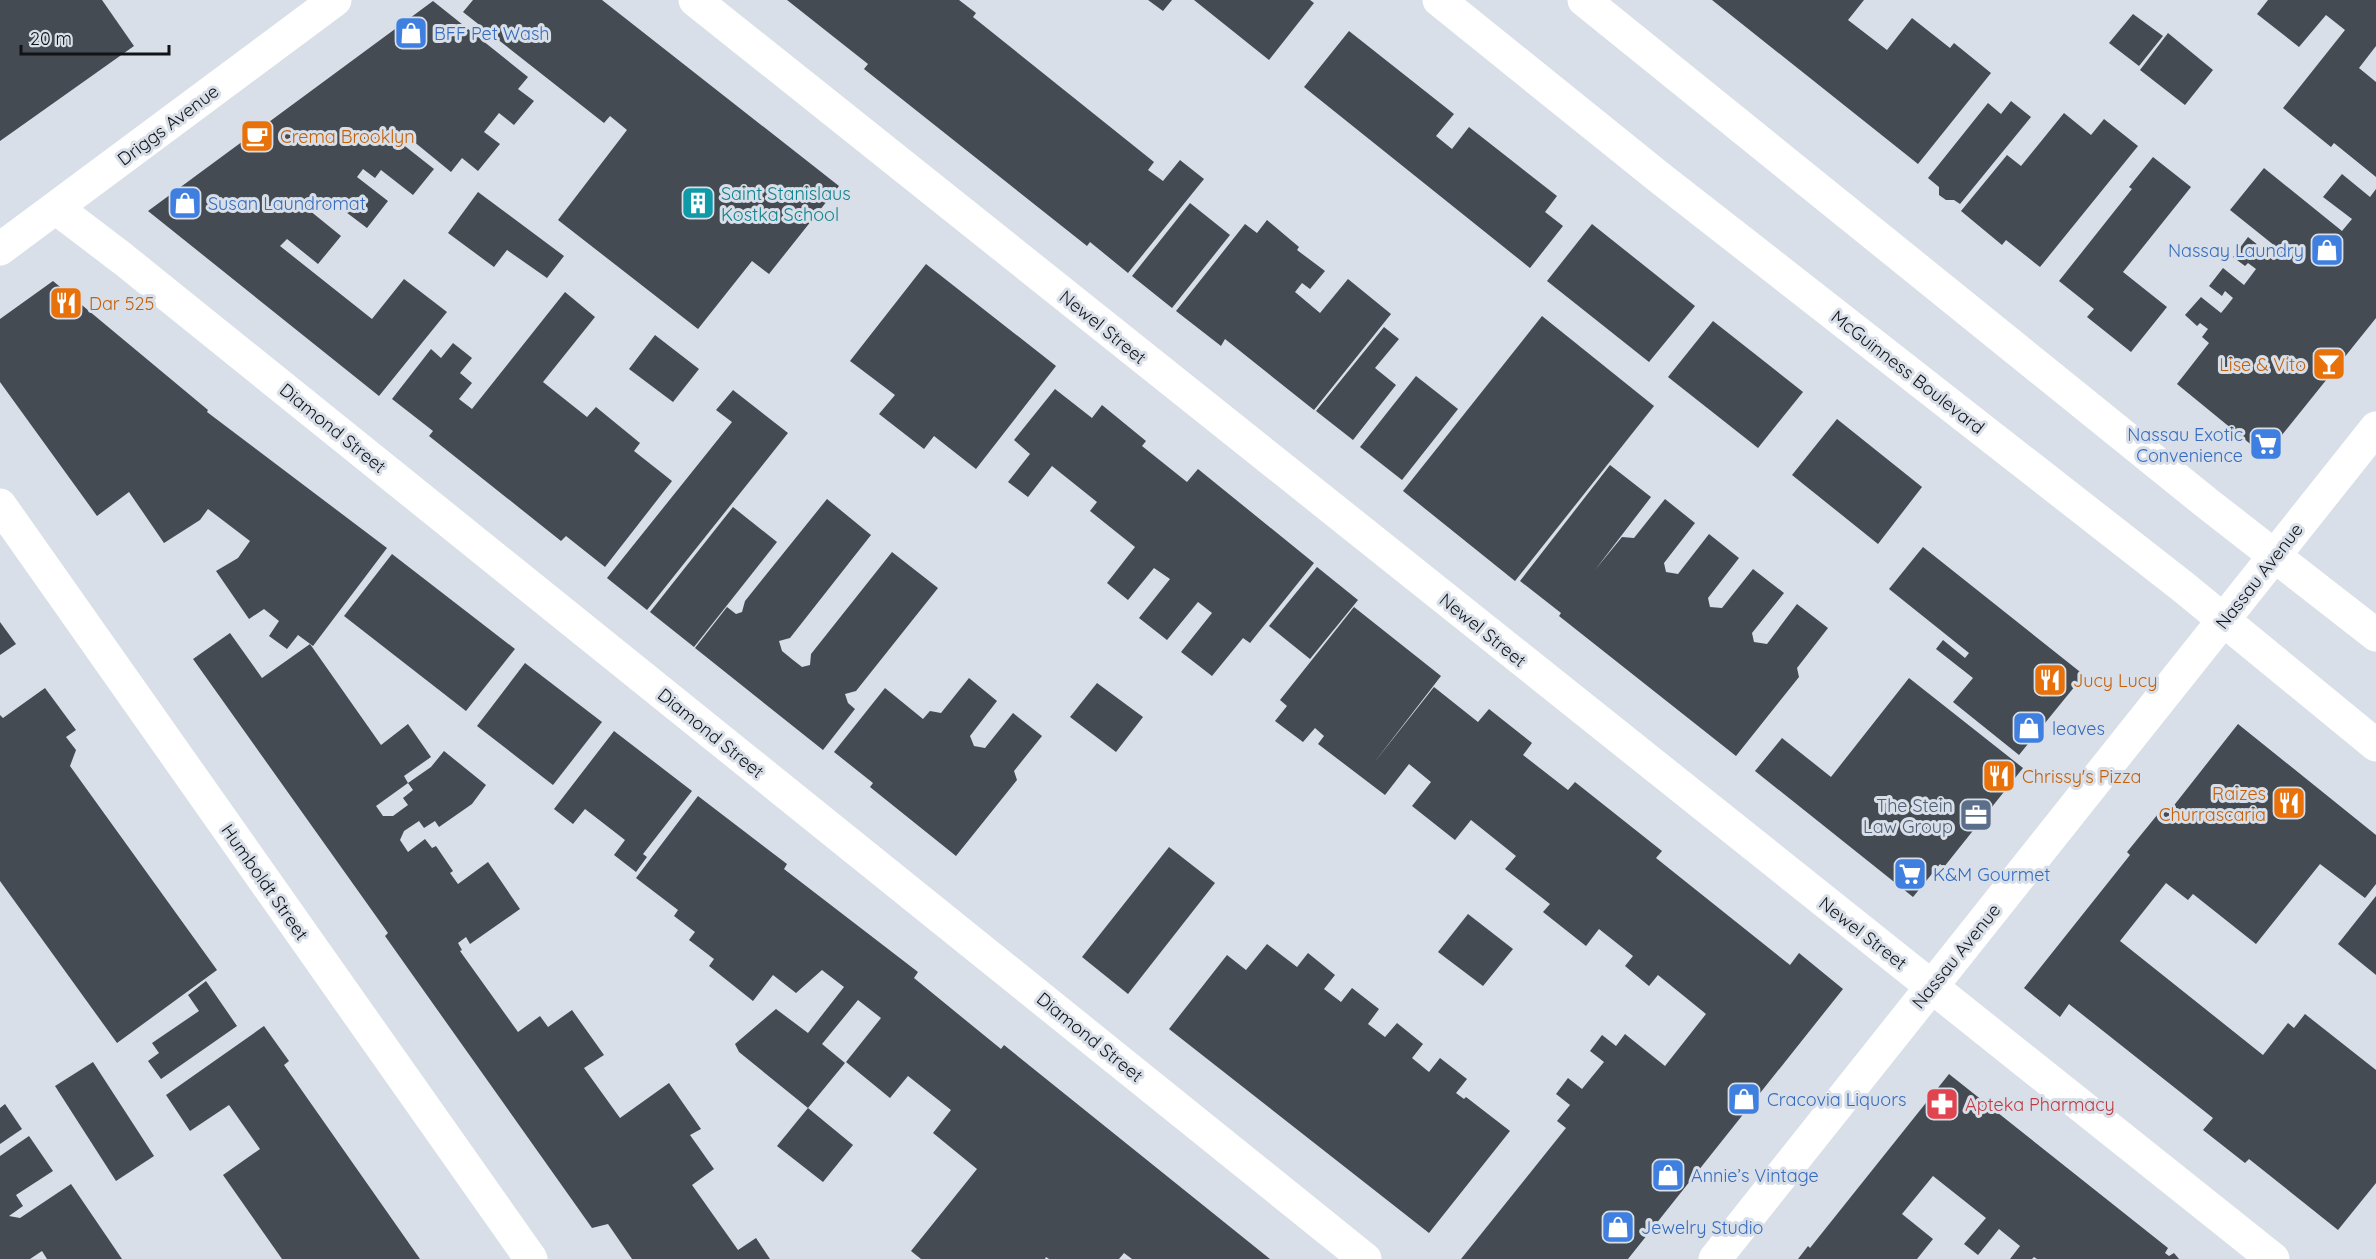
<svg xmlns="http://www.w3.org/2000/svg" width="2376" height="1259" font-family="Quicksand,sans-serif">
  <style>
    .building { fill: #454b52 }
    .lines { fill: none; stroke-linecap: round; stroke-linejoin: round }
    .minor { stroke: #fff; stroke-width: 33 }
    .major { stroke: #fff; stroke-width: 33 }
    .labels { text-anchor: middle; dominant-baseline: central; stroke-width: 6; stroke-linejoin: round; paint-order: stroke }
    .shop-label { font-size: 18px; fill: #366cbe; stroke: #d8dfe8; text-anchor: start }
    .street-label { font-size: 18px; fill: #111316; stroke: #d8dfe8 }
    .food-label { font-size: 18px; fill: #c56008; stroke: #d8dfe8; text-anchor: start }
    .culture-label { font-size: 18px; fill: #0d838f; stroke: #d8dfe8; text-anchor: start }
    .service-label { font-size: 18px; fill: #4e5e75; stroke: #d8dfe8; text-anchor: end }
    .health-label { font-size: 18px; fill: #be3a42; stroke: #d8dfe8; text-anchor: start }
  </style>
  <rect width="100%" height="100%" fill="#d8dfe8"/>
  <g class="building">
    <polygon points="0,0 102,0 134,46 0,141"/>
    <polygon points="473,0 602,0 839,186 769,274 752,261 698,329 558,220 627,130 610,116 604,123 463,12"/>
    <polygon points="787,0 959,0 976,13 973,17 1154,162 1148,170 1163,181 1180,160 1204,179 1128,273 1090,242 1087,246 864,69 868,64"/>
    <polygon points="1148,0 1172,0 1163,11"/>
    <polygon points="1194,0 1310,0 1314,3 1269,60"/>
    <polygon points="1712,0 1864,0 1848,20 1887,50 1912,18 1950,48 1954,43 1991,73 1918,164"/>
    <polygon points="2268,0 2376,0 2376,46 2359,68 2376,82 2376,177 2334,143 2331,147 2283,108 2345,30 2326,15 2299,47 2257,14"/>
    <polygon points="433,1 528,77 518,89 534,101 514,125 499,113 484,132 500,144 478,171 462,158 451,172 407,136 401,143 434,169 413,195 381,170 375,178 363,169 357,177 388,201 367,228 334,203 326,213 315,204 309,210 341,236 318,264 287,239 280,246 372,319 404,279 447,312 379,396 148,211"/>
    <polygon points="2133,14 2163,36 2139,66 2109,43"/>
    <polygon points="1349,31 1454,114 1436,136 1452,149 1469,127 1557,196 1545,212 1563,226 1530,268 1304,87"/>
    <polygon points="2168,33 2213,70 2185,105 2140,70"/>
    <polygon points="2011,101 2031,117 1960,204 1954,200 1946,200 1939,195 1939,187 1928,178 1988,103 2001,114"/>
    <polygon points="2064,113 2091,135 2104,119 2138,146 2040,267 2006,240 2002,245 1961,211 2007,155 2021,166"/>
    <polygon points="2153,157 2191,187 2123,272 2167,307 2131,352 2087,317 2094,309 2059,281 2132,189 2129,187"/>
    <polygon points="2264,168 2342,231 2352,219 2323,197 2342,174 2370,197 2376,189 2376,318 2265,456 2177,384 2209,343 2202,337 2208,329 2200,323 2197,326 2185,315 2201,297 2221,313 2226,307 2233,298 2225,291 2222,296 2209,286 2223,268 2244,285 2256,269 2248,263 2245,266 2233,257 2248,237 2269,254 2275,246 2230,210"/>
    <polygon points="478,192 564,256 547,278 507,250 494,267 448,233"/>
    <polygon points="1190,203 1230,235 1172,308 1132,276"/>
    <polygon points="1267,220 1299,247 1297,250 1325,271 1310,289 1302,283 1295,292 1320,313 1348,279 1391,314 1314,410 1225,339 1221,346 1176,311 1245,224 1257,233"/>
    <polygon points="1592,224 1695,306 1649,362 1547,281"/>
    <polygon points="926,264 1056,366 976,469 934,436 924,449 879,414 895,395 850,361"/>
    <polygon points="53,281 208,410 207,412 387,548 313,646 298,635 287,649 269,636 279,621 264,609 249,619 216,571 238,558 250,541 208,509 200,520 164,543 129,492 97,516 0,382 0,319"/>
    <polygon points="565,292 595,317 543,382 587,417 596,407 640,443 634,451 672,481 605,567 566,536 561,541 429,436 433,431 392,399 431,349 441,358 453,343 472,358 460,373 472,383 459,399 472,409"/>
    <polygon points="1542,316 1654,406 1515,581 1403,491"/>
    <polygon points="1713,321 1803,392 1758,448 1668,377"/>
    <polygon points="1384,327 1399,339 1375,368 1396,385 1353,440 1316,411"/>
    <polygon points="655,335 699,369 673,402 629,369"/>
    <polygon points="1416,376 1458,409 1402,480 1360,447"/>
    <polygon points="1055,389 1092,418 1102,405 1146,441 1142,446 1187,482 1198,469 1314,563 1250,643 1243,638 1212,676 1181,652 1212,613 1198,602 1167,640 1139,618 1170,579 1154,568 1128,600 1107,583 1135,547 1090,511 1097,502 1052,466 1028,497 1008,482 1030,454 1014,440"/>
    <polygon points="733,390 788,433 647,610 607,578 732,422 716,410"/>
    <polygon points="1837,419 1922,487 1878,544 1792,475"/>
    <polygon points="1610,465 1651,497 1595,570 1622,537 1634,538 1665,499 1695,523 1664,563 1666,572 1678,574 1709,534 1739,558 1708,598 1710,607 1722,608 1753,569 1784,593 1752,633 1754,642 1767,644 1797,604 1828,628 1797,668 1799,677 1736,756 1559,616 1561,613 1520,581"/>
    <polygon points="827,499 871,535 790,638 779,641 782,651 793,660 802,667 810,665 811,654 892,552 938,588 856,691 845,694 848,703 855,709 823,750 695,648 727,607 736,614 742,612 745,601"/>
    <polygon points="733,507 777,542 694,647 650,612"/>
    <polygon points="1923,547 2084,675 2019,755 1953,702 1973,678 1936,649 1943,640 1965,658 1969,653 1889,589"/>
    <polygon points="392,554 515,649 466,711 344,616"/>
    <polygon points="1317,567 1358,600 1310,659 1269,626"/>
    <polygon points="1354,607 1441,676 1373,764 1434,687 1478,722 1489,709 1532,743 1523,755 1568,790 1575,782 1662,851 1656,858 1790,965 1799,953 1843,989 1628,1259 1461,1259 1566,1128 1557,1121 1570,1105 1556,1094 1568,1078 1582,1089 1604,1062 1590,1051 1602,1035 1616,1046 1625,1034 1665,1066 1706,1014 1658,975 1649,986 1625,966 1633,956 1599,929 1586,946 1543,912 1550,904 1505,869 1516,856 1471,820 1455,840 1412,806 1431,782 1409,764 1385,795 1318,744 1324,736 1315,728 1303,742 1275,721 1287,706 1280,700"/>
    <polygon points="0,622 16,644 0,655"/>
    <polygon points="230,633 262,678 310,644 381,745 408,724 431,757 404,776 408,783 376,806 383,816 393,816 408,805 403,798 413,790 408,783 431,767 444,751 486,785 472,804 439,827 435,821 424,828 419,821 404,831 400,840 408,852 425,839 432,848 436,846 453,871 450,873 458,884 488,862 520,909 470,944 466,937 458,943 462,950 460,951 518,1032 540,1016 548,1027 572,1010 604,1055 584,1068 620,1118 669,1083 701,1129 690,1135 714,1169 692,1185 738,1250 756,1238 770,1259 632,1259 608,1224 592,1228 385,936 388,933 193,659"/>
    <polygon points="525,663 602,722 553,785 477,726"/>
    <polygon points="969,678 997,701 970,736 974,746 985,748 1013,713 1042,736 1014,771 1017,780 956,856 870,787 873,783 834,752 885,688 923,719 930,711 941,713"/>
    <polygon points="1909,678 2023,768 1944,867 1940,864 1913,897 1755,771 1782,738 1831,777"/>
    <polygon points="1097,683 1143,717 1116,752 1070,717"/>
    <polygon points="45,688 76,730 66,737 76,750 70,766 217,970 117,1043 0,881 0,715 3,718"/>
    <polygon points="2238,724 2376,835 2376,884 2365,898 2320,864 2256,944 2193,894 2188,900 2166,883 2120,941 2263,1055 2288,1023 2294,1028 2305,1014 2376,1070 2376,1183 2338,1230 2249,1159 2245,1163 2203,1130 2213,1118 2069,1004 2060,1017 2024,988 2130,855 2127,852 2162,809 2168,813"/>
    <polygon points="614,731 692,791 643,854 647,857 636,872 614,855 625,840 585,809 573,824 554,809"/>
    <polygon points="698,796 787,864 784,869 918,972 914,978 958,1014 1001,1049 1004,1045 1270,1259 1132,1259 1124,1253 1119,1259 1049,1259 1046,1257 1045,1259 921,1259 911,1251 977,1169 933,1133 951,1110 908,1076 890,1098 846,1062 881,1018 858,1000 822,1044 845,1063 808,1108 739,1052 735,1044 776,1009 808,1033 844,987 822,970 796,993 773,975 753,1001 709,966 714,959 689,940 695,932 674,916 678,910 636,878"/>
    <polygon points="1169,847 1215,883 1128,994 1082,957"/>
    <polygon points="2376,896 2376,975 2338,944"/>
    <polygon points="1468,914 1513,949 1483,986 1438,952"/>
    <polygon points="1267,944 1297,967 1308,953 1335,975 1324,989 1341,1002 1352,988 1379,1009 1368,1024 1385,1037 1397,1023 1423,1044 1412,1058 1429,1072 1440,1058 1467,1079 1456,1093 1464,1099 1466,1097 1510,1131 1429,1233 1169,1029 1227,955 1246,970"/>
    <polygon points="206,981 237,1026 161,1079 148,1061 159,1053 152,1043 199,1011 188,995"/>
    <polygon points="264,1026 289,1061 284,1065 420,1259 282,1259 223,1175 260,1149 229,1105 190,1131 166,1095"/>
    <polygon points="93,1062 154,1156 116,1181 55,1086"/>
    <polygon points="1949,1074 2168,1248 2165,1253 2169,1256 2174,1253 2179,1259 2037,1259 2034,1257 2032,1259 2010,1259 2020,1246 1999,1229 1978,1255 1964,1244 1986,1218 1933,1176 1902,1214 1933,1239 1917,1259 1798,1259 1808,1246 1810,1248"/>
    <polygon points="5,1104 22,1129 0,1144 0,1108"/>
    <polygon points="808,1108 853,1145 823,1182 777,1146"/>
    <polygon points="29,1136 53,1171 16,1195 23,1206 9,1216 20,1218 71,1184 122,1259 47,1259 42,1251 30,1259 0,1259 0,1156"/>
  </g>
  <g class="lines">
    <g class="minor">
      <polyline points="695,0 2273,1259"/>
      <polyline points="56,208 123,259 1365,1259"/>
      <polyline points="0,249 335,0"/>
      <polyline points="0,505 531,1259"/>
      <polyline points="1715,1259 2376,428"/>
    </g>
    <g class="major">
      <polyline points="1439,0 1660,178 2182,586 2376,745"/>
      <polyline points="1584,0 2208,504 2376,635"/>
    </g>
  </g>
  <defs>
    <g id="shop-square" transform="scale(1.725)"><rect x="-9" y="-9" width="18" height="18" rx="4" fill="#3f7fe0" stroke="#d8dfe8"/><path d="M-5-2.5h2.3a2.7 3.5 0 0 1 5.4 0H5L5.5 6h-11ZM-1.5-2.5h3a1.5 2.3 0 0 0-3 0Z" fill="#fff"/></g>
    <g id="cafe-square" transform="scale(1.725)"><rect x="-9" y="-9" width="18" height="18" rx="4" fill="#e8710a" stroke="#d8dfe8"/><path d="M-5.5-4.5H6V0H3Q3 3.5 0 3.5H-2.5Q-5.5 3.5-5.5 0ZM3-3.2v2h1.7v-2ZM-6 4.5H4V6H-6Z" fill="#fff"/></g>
    <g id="building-square" transform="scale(1.725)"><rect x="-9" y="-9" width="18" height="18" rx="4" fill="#0f9aa8" stroke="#d8dfe8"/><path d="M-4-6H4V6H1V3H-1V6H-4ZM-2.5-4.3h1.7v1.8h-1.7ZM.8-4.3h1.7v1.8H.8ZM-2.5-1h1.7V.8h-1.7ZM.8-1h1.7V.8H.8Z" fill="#fff"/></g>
    <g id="restaurant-square" transform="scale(1.725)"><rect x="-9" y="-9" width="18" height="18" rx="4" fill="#e8710a" stroke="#d8dfe8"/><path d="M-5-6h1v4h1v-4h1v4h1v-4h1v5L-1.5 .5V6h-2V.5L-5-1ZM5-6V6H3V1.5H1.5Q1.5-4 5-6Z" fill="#fff"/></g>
    <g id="bar-square" transform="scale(1.725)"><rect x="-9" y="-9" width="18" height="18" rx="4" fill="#e8710a" stroke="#d8dfe8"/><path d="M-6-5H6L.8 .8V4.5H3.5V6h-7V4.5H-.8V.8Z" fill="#fff"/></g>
    <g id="supermarket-square" transform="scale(1.725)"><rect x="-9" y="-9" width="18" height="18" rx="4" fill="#3f7fe0" stroke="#d8dfe8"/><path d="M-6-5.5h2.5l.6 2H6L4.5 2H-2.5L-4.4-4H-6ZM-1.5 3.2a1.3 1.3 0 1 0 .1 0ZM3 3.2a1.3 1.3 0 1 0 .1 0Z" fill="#fff"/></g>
    <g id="office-square" transform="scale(1.725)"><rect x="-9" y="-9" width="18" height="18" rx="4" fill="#5c6f8a" stroke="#d8dfe8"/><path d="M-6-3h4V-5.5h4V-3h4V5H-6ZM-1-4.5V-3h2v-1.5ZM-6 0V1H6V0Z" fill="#fff"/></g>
    <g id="pharmacy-square" transform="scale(1.725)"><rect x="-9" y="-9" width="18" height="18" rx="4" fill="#e0444e" stroke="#d8dfe8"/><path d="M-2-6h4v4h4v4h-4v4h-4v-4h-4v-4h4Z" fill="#fff"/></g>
  </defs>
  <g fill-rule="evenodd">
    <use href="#shop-square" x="411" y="33"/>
    <use href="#cafe-square" x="257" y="136"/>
    <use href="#shop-square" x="185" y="203"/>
    <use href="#building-square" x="698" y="203"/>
    <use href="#shop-square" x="2327" y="250"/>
    <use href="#restaurant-square" x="66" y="303"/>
    <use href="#bar-square" x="2329" y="364"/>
    <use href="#supermarket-square" x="2266" y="444"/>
    <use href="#restaurant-square" x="2050" y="680"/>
    <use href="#shop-square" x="2029" y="728"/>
    <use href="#restaurant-square" x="1999" y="776"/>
    <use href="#restaurant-square" x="2289" y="803"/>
    <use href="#office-square" x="1976" y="815"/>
    <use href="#supermarket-square" x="1910" y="874"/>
    <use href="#shop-square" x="1744" y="1099"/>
    <use href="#pharmacy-square" x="1942" y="1104"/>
    <use href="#shop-square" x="1668" y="1175"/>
    <use href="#shop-square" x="1618" y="1227"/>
  </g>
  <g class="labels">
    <g class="shop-label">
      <text x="434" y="33">BFF Pet Wash</text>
      <text x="208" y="203">Susan Laundromat</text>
      <text x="2304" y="250" text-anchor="end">Nassay Laundry</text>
      <text x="2243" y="434" text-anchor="end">Nassau Exotic<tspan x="2243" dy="21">Convenience</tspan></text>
      <text x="2052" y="728">leaves</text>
      <text x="1933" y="874">K&amp;M Gourmet</text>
      <text x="1767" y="1099">Cracovia Liquors</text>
      <text x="1691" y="1175">Annie’s Vintage</text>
      <text x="1641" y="1227">Jewelry Studio</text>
    </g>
    <g class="street-label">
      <text transform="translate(168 125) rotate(-37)">Driggs Avenue</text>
      <text transform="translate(1103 327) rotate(39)">Newel Street</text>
      <text transform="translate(1908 372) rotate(38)">McGuinness Boulevard</text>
      <text transform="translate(333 428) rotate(39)">Diamond Street</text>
      <text transform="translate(2259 576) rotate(-52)">Nassau Avenue</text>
      <text transform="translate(1483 630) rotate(39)">Newel Street</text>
      <text transform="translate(711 733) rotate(39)">Diamond Street</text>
      <text transform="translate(265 882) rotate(55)">Humboldt Street</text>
      <text transform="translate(1863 933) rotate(38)">Newel Street</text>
      <text transform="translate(1956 956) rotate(-51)">Nassau Avenue</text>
      <text transform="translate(1090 1037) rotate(39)">Diamond Street</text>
    </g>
    <g class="food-label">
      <text x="280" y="136">Crema Brooklyn</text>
      <text x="89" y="303">Dar 525</text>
      <text x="2306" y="364" text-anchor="end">Lise &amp; Vito</text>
      <text x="2073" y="680">Jucy Lucy</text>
      <text x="2022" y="776">Chrissy's Pizza</text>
      <text x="2266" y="793" text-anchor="end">Raizes<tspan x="2266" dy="21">Churrascaria</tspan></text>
    </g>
    <g class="culture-label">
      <text x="721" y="193">Saint Stanislaus<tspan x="721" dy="21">Kostka School</tspan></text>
    </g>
    <g class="service-label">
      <text x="1953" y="805">The Stein<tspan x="1953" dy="21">Law Group</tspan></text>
    </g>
    <g class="health-label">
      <text x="1965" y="1104">Apteka Pharmacy</text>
    </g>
  </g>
  <path d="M21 45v9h148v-9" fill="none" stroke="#111316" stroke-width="3"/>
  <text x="30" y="45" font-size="18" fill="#111316" stroke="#d8dfe8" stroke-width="4.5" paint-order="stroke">20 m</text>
</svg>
